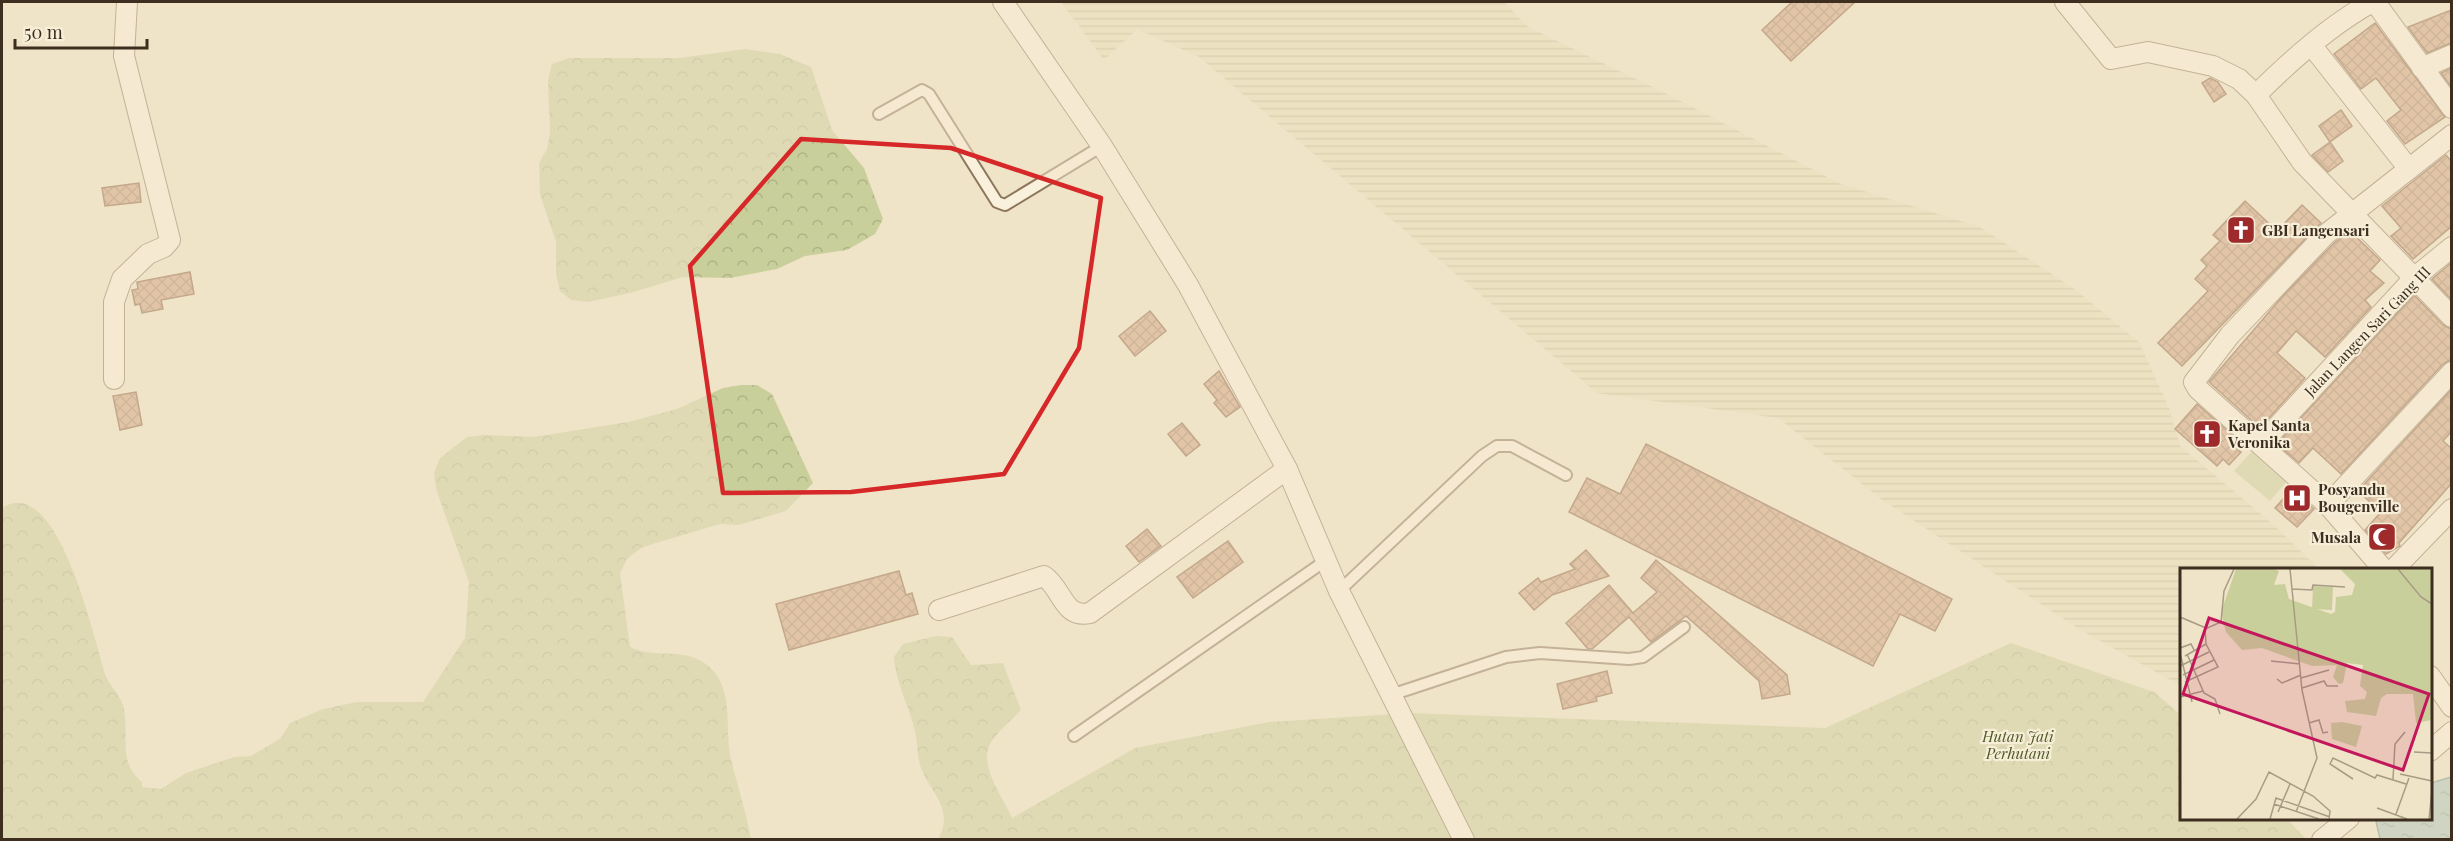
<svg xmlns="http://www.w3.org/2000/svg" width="2453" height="841" font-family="'Playfair Display',serif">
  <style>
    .farmland { fill: url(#farmland-rules) }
    .green { fill: #c9cf9b }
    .forest { fill: url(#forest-crowns) }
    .water { fill: url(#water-ripples); stroke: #6f938a; stroke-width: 1.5 }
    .building { fill: url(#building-cross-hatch); stroke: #8d5f41; stroke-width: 1.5 }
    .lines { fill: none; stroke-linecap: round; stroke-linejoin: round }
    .service-casing { stroke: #8d765c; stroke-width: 14 }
    .minor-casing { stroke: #8d765c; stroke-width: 22 }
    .service { stroke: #faf1dc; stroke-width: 10 }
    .minor { stroke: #faf1dc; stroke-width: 20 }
    .marked { fill: none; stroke: #d62828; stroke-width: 4.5; stroke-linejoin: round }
    .labels { text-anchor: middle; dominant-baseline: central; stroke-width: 4.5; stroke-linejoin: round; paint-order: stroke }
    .poi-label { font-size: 15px; font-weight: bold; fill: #3d2e20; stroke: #f7eed8; text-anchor: start }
    .street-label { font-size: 15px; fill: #3d2e20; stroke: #f7eed8 }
    .park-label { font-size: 15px; font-style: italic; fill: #4d5a26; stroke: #f7eed8 }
    .inset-road { fill: none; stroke: #a89b85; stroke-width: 1.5 }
    .view { fill: #c2185b; fill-opacity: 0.15; stroke: #c2185b; stroke-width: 3 }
    .inset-edge { fill: none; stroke: #3d2e20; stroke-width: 3 }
  </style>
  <defs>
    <pattern id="farmland-rules" width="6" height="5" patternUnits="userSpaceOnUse" patternTransform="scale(1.5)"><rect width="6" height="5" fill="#e6deb5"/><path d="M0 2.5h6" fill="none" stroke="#c6bf9b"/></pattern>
    <pattern id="forest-crowns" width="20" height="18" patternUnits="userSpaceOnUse" patternTransform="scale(1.5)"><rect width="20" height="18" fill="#c9cf9b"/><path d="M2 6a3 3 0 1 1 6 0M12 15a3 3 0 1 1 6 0" fill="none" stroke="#aeb285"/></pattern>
    <pattern id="water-ripples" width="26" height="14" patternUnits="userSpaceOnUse" patternTransform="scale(1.5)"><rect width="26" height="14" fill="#a9c4bc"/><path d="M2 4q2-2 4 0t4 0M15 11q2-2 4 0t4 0" fill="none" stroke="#8ba098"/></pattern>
    <pattern id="building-cross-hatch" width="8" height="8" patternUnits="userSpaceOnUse" patternTransform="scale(1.5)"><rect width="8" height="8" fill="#cf9f7d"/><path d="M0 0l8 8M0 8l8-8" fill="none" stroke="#a98266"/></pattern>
  </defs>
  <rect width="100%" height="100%" fill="#f0e4c8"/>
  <polygon class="farmland" points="1061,2 1504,2 1528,27 1665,93 1841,184 1980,227 2073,288 2139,342 2169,408 2180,446 2274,525 2319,569 2182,570 2181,686 2079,629 1881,499 1778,418 1597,393 1199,57 1137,29 1104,60"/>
  <polygon class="green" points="2253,450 2288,480 2270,501 2234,471"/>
  <g class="forest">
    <polygon points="745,49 780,54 811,67 832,130 864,168 883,219 875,234 847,250 805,256 777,269 730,278 683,277 634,292 588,302 571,300 560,291 556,274 556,242 540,195 539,163 547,149 550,132 548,80 552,64 569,58 679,58"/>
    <path d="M 741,385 L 757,385 L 772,394 L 813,483 L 786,511 L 738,525 L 720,524 L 656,543 L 641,548 L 627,559 L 620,573 L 630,647 C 652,658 675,649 697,659 C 706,663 716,671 720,681 C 731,703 726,730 730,754 C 736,783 746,810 751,839 L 2,839 L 2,508 C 58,471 95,642 105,674 C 109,686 123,697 124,710 C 129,737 118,763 142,782 L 142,787 L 161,789 L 186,773 L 234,757 L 251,756 L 281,738 L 290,723 L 323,709 L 357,702 L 423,702 L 465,638 L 469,582 L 436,489 L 434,473 L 440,458 L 467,437 L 483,435 L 533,437 L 628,422 L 677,409 L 723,388 Z"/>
    <path d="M 936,636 L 952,637 L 971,665 L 1003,663 L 1021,710 C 1011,721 995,733 989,746 C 980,769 1004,798 1012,818 L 1135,748 L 1269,722 L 1410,713 L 1825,728 L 2011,643 L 2154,692 L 2181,715 L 2182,818 L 2287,819 L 2306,839 L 938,839 C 955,809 931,794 921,768 C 917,758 918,747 916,736 C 911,709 896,685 894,657 L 903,644 Z"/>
  </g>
  <polygon class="water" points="2451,777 2451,839 2380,839 2376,821 2378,819 2430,818 2431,783"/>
  <g class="building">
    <polygon points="1792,2 1855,2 1791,61 1762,30"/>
    <polygon points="2451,10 2451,43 2427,53 2408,27"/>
    <polygon points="2375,23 2445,117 2405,144 2387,121 2401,110 2376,78 2361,89 2334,54"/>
    <polygon points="2451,68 2451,87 2441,73"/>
    <polygon points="2210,78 2218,82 2226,94 2214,102 2202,83"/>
    <polygon points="2341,110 2352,126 2330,142 2343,161 2328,172 2312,155 2330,142 2319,126"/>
    <polygon points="2446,155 2451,161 2451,227 2413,259 2391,236 2401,228 2382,206"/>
    <polygon points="139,183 141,202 105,206 102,188"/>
    <polygon points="2245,201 2277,231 2302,205 2321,223 2182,366 2158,343 2208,291 2195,279 2207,266 2201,260 2220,241 2213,235"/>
    <polygon points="2350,231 2380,260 2370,271 2384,283 2365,300 2371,307 2325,357 2296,331 2277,353 2305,378 2260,428 2209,382 2282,297 2333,244"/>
    <polygon points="2451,263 2451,299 2432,279"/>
    <polygon points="190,272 194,294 161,300 163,309 142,313 140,304 135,305 132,290 138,289 137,282"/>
    <polygon points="2414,295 2443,325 2451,329 2451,360 2443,364 2341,474 2313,448 2299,463 2277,444"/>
    <polygon points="1150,311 1166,331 1135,356 1119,336"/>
    <polygon points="1219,371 1240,407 1226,417 1214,403 1217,400 1204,384"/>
    <polygon points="2451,390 2451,432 2443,441 2451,448 2451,484 2399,543 2400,546 2386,554 2365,530 2381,512 2358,491"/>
    <polygon points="136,392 142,425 120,430 113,396"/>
    <polygon points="2197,404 2241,443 2236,448 2241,452 2229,465 2223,459 2217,466 2175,429"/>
    <polygon points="1182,423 1200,445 1186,456 1168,434"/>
    <polygon points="1646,444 1952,599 1935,631 1900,614 1873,666 1569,512 1587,478 1620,494"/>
    <polygon points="2292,489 2314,509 2297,527 2275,508"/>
    <polygon points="1147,529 1161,546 1139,562 1126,546"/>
    <polygon points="1228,541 1243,562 1193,598 1177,577"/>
    <polygon points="1586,550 1609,576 1552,595 1534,610 1519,593 1538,578 1541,582 1575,569 1570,564"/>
    <polygon points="1656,560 1787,675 1790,694 1762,699 1759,681 1686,616 1651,642 1629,617 1592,649 1588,649 1566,623 1609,585 1633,613 1657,592 1641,578"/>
    <polygon points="899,571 906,595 912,593 918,614 789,650 776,604"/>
    <polygon points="1607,671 1612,693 1596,697 1597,701 1563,709 1557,684"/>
  </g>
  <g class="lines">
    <g class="service-casing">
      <g id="service">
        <polyline points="879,114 922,90 929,94 997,202 1005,205 1102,146"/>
        <polyline points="1339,591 1482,456 1497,446 1512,446 1566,475"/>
        <polyline points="1391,695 1506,657 1540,653 1629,659 1643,657 1684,627"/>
        <polyline points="1074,736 1325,561"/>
      </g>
    </g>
    <g class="minor-casing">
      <g id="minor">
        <polyline points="1003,2 1102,146 1188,285 1287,469 1339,591 1464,840"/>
        <polyline points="2065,2 2111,59 2148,52 2213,66 2239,79 2256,95 2302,162 2452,317"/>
        <polyline points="2375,2 2452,108"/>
        <polyline points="2312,46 2409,169"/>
        <polyline points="2422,68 2452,55"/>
        <path d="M 2256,95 C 2290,61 2330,25 2372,2"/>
        <polyline points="114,379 114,302 122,279 148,254 164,247 170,240 124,56 127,2"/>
        <polyline points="2261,444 2415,277 2452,247"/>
        <polyline points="2328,505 2452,372"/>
        <polyline points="2384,570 2328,505 2198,389 2194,382 2230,335 2325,235 2452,135"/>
        <polyline points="2393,570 2452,509"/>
        <path d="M 939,610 L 1044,576 C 1063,589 1063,619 1090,613 L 1287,469"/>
        <polyline points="2430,676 2452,707"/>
        <polyline points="2430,751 2452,732"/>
        <polyline points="2322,840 2349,818"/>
      </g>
    </g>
    <use href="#service" class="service"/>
    <use href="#minor" class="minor"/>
  </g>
  <path d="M0 0H2453V841H0ZM 801,139 L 951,148 L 1101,198 L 1079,348 L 1004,474 L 851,492 L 723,493 L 690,266 Z" fill="#f0e4c8" fill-opacity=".55" fill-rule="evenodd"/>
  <path class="marked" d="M 801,139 L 951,148 L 1101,198 L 1079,348 L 1004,474 L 851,492 L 723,493 L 690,266 Z"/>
  <defs>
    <g id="church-square" transform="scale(1.5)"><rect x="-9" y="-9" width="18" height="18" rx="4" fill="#9e2a2b" stroke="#f7eed8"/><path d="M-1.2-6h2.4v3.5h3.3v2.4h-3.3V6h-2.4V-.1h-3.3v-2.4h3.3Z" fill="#fff"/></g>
    <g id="hospital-square" transform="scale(1.5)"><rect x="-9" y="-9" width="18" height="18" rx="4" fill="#9e2a2b" stroke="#f7eed8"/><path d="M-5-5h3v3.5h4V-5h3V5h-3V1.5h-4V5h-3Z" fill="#fff"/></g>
    <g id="mosque-square" transform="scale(1.5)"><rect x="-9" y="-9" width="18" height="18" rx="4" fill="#9e2a2b" stroke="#f7eed8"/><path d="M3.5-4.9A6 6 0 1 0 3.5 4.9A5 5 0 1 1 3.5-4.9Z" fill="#fff"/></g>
  </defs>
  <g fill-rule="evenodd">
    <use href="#church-square" x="2241" y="230"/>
    <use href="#church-square" x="2207" y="434"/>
    <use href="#hospital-square" x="2297" y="498"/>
    <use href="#mosque-square" x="2382" y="537"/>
  </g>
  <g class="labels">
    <g class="poi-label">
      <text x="2262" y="230">GBI Langensari</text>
      <text x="2228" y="425">Kapel Santa<tspan x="2228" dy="17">Veronika</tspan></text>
      <text x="2318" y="489">Posyandu<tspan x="2318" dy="17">Bougenville</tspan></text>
      <text x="2361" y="537" text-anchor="end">Musala</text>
    </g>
    <g class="street-label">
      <text transform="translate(2367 331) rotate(-46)">Jalan Langen Sari Gang III</text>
    </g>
    <g class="park-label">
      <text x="2018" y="736">Hutan Jati<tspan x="2018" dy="17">Perhutani</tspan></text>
    </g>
  </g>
  <g transform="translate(2180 568)">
    <rect width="252" height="252" fill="#f0e4c8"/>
    <path d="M 133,18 L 153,19 L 152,42 L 132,41 Z" fill="#c9cf9b"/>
    <path d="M 56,1 L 95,1 L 99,3 L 94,17 L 105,16 L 109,31 L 151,46 L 155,44 L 156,29 L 172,27 L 175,16 L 160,1 L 252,1 L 252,152 L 236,155 L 233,126 L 207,126 L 201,130 L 196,148 L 167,144 L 165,133 L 185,131 L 187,124 L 180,118 L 183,97 L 167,95 L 163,115 L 159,116 L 153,109 L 157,97 L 132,98 L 82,80 L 62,82 L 46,64 L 41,44 ZM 162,154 L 182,158 L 176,179 L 152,171 L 151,155 Z" fill="#c9cf9b"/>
    <path class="inset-road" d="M 110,1 L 122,122 L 137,190 L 116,244M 218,1 L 241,29 L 252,36M 112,21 L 132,22 L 133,17 L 165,19M 0,49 L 26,60M 0,80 L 11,76 L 14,82M 0,85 L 12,134M 7,86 L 24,125 L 35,131 L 40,146M 5,88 L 26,76M 91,93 L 120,96M 0,98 L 29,84M 3,107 L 34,92M 121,110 L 149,102M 97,111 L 102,115 L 121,107M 5,114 L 38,99 L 26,76 L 25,61 L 41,54 L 44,23 L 54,1M 122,120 L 144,113 L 147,118 L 158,118M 0,129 L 23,123M 129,155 L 139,152 L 143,165 L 148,164M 234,184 L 252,185M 220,206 L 252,213M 173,211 L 150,196 L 153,190 L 195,210 L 197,207 L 226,216M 213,211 L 215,176 L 225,164M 94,236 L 139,251M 197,240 L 227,251M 98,244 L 110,216M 216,246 L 229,210M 57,251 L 76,231 L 89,204 L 133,228 L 150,243 L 149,251M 90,251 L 96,230 L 150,249M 249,251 L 252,223"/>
    <path class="view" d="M 29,50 L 249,126 L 223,202 L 3,126 Z"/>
    <rect width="252" height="252" class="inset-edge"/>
  </g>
  <rect width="2453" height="841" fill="none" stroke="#3d2e20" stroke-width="6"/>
  <path d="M15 39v9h132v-9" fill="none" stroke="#3d2e20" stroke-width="3"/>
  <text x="24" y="39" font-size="18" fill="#3d2e20" stroke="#f7eed8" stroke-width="4.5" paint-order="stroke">50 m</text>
</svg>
